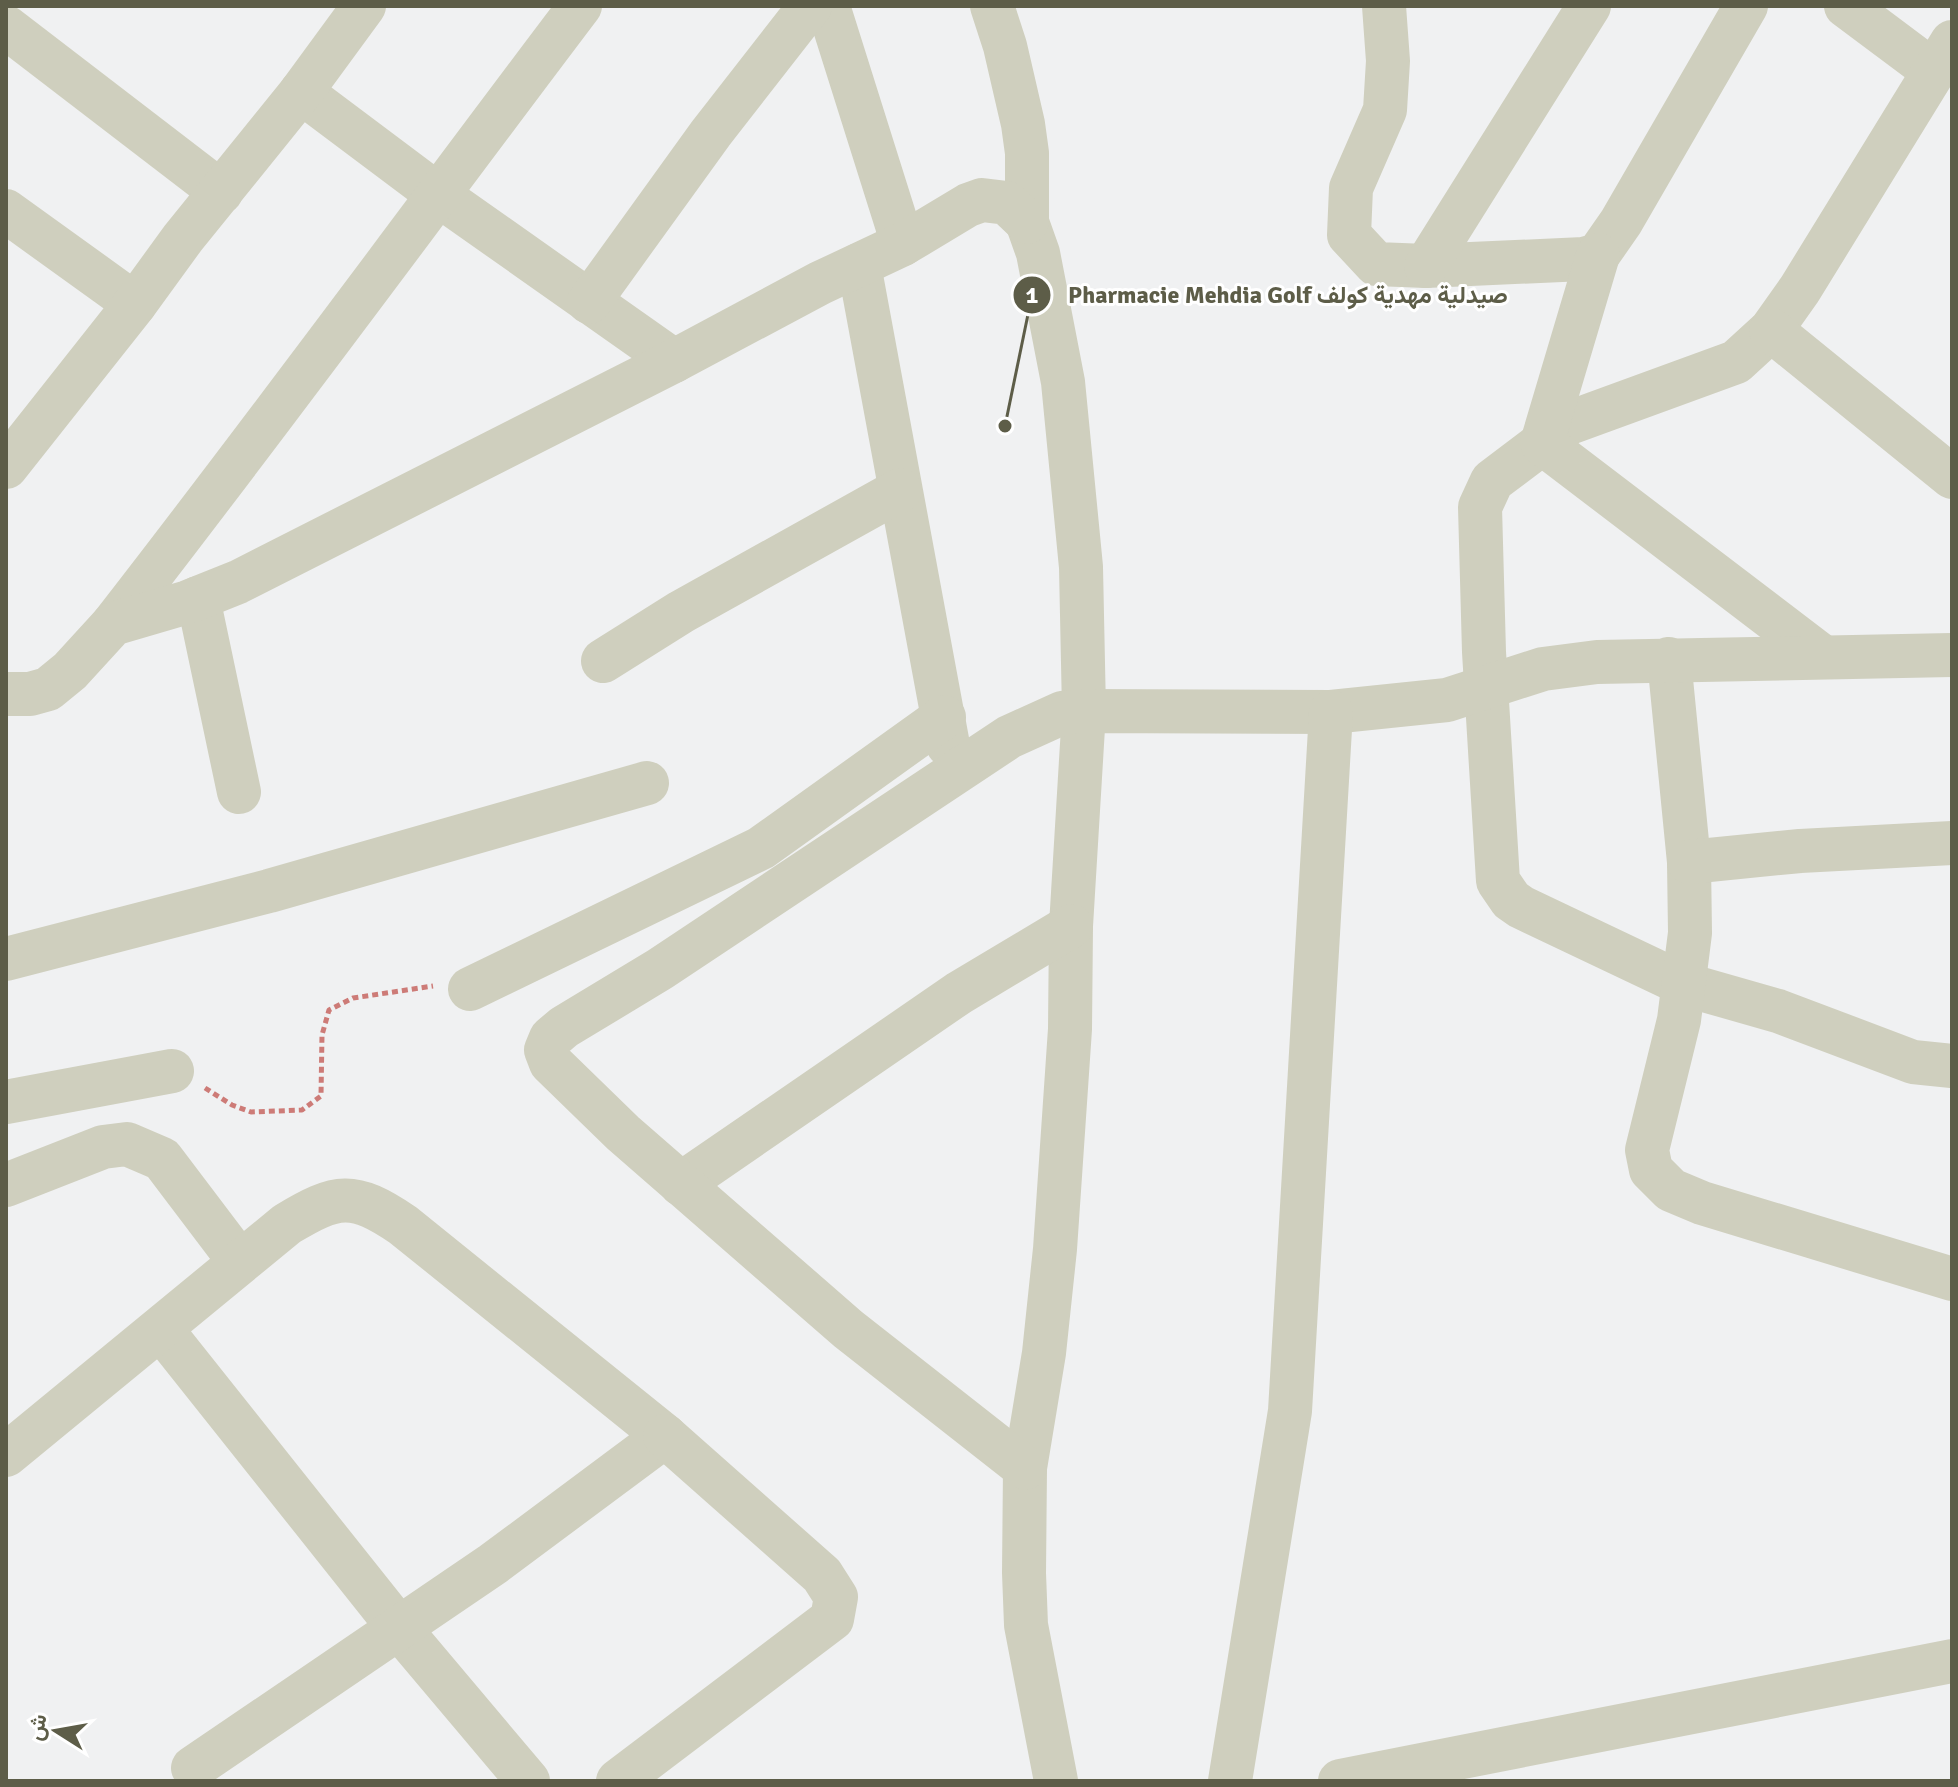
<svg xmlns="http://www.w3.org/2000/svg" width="1958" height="1787" font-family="Signika,Vazirmatn,sans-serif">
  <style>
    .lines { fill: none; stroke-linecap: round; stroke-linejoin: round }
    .path { stroke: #cd7b77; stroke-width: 5; stroke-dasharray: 6 4; stroke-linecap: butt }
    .minor { stroke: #cfcfbe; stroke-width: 44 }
    .leader { fill: none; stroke: #5d5d48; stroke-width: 3 }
    .callout-dot { fill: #5d5d48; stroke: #fff; stroke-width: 3 }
    .mark-label { font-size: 24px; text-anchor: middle; font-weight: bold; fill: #fff }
    .callout-label { font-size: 24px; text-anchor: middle; font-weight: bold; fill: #5d5d48; stroke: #fff; stroke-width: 6; stroke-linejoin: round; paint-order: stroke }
  </style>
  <rect width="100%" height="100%" fill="#f0f1f2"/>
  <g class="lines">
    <polyline class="path" points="205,1088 232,1105 251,1112 302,1110 321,1096 322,1035 329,1010 353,998 433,986"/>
    <g class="minor">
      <polyline points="828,6 903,244"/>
      <polyline points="992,6 1005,46 1023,124 1027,153 1027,222 1038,253 1063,382 1081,567 1084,711 1071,926 1070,1029 1055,1249 1044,1353 1025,1468 1024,1573 1026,1625 1056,1781"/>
      <polyline points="1384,6 1388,61 1385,110 1351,188 1349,235 1376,264 1426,266 1584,259 1598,255 1621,222 1746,6"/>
      <polyline points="1846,6 1933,71"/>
      <polyline points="6,27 221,192"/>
      <polyline points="1952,42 1800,289 1771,330 1736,362 1569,423 1492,481 1480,507 1484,652 1498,881 1511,900 1521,907 1683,984 1778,1011 1913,1062 1952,1066"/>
      <polyline points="301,92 437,194 674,361"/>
      <polyline points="6,211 135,304"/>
      <polyline points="1598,255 1542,443 1823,657"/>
      <polyline points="859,265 948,745"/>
      <polyline points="1426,266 1589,6"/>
      <polyline points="589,302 711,133 810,6"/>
      <polyline points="1771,330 1952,477"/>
      <polyline points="6,467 135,304 183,238 301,92 364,6"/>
      <polyline points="198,598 239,792"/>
      <path d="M 113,624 C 272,420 424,212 580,6"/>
      <polyline points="1669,659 1689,862 1690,933 1679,1020 1647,1150 1651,1170 1671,1190 1702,1203 1952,1279"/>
      <polyline points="603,661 681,612 900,490"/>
      <polyline points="6,694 30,694 48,689 70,671 113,624 188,602 238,582 674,361 820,283 903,244 968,205 982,200 1007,203 1027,222"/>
      <polyline points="1689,862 1800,851 1952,843"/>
      <polyline points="6,959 269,891 647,783"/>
      <polyline points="470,989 761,848 944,717"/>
      <polyline points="6,1102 172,1071"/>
      <polyline points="681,1184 959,993 1071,926"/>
      <polyline points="6,1185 103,1147 127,1144 162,1159 240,1262"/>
      <polyline points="161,1329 399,1628 528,1781"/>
      <path d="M 6,1455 L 287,1224 C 337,1194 353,1191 403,1225 L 665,1436 L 493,1564 L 193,1768"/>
      <polyline points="1025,1468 848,1329 623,1133 551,1063 546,1050 551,1038 564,1027 660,969 1009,737 1062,713 1084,711 1331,712 1447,700 1543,669 1597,662 1952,655"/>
      <polyline points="618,1781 832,1619 836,1597 822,1575 665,1436"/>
      <polyline points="1230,1781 1290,1411 1331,712"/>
      <polyline points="1340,1781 1952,1661"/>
    </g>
  </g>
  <path class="leader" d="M1005 426L1032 295"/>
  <g class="callout-dot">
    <circle cx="1005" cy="426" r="8"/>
    <circle cx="1032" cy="295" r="20"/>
  </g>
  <g class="mark-label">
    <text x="1032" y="303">1</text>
  </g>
  <g class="callout-label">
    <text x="1288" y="303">Pharmacie Mehdia Golf صيدلية مهدية كولف</text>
  </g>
  <rect width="1958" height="1787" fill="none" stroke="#5d5d48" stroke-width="16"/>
  <g transform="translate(56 1731) rotate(281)" stroke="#ffffff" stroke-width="6" paint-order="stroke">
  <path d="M0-6L14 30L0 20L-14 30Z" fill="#5d5d48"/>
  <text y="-12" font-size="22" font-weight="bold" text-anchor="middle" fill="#5d5d48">ش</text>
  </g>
</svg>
